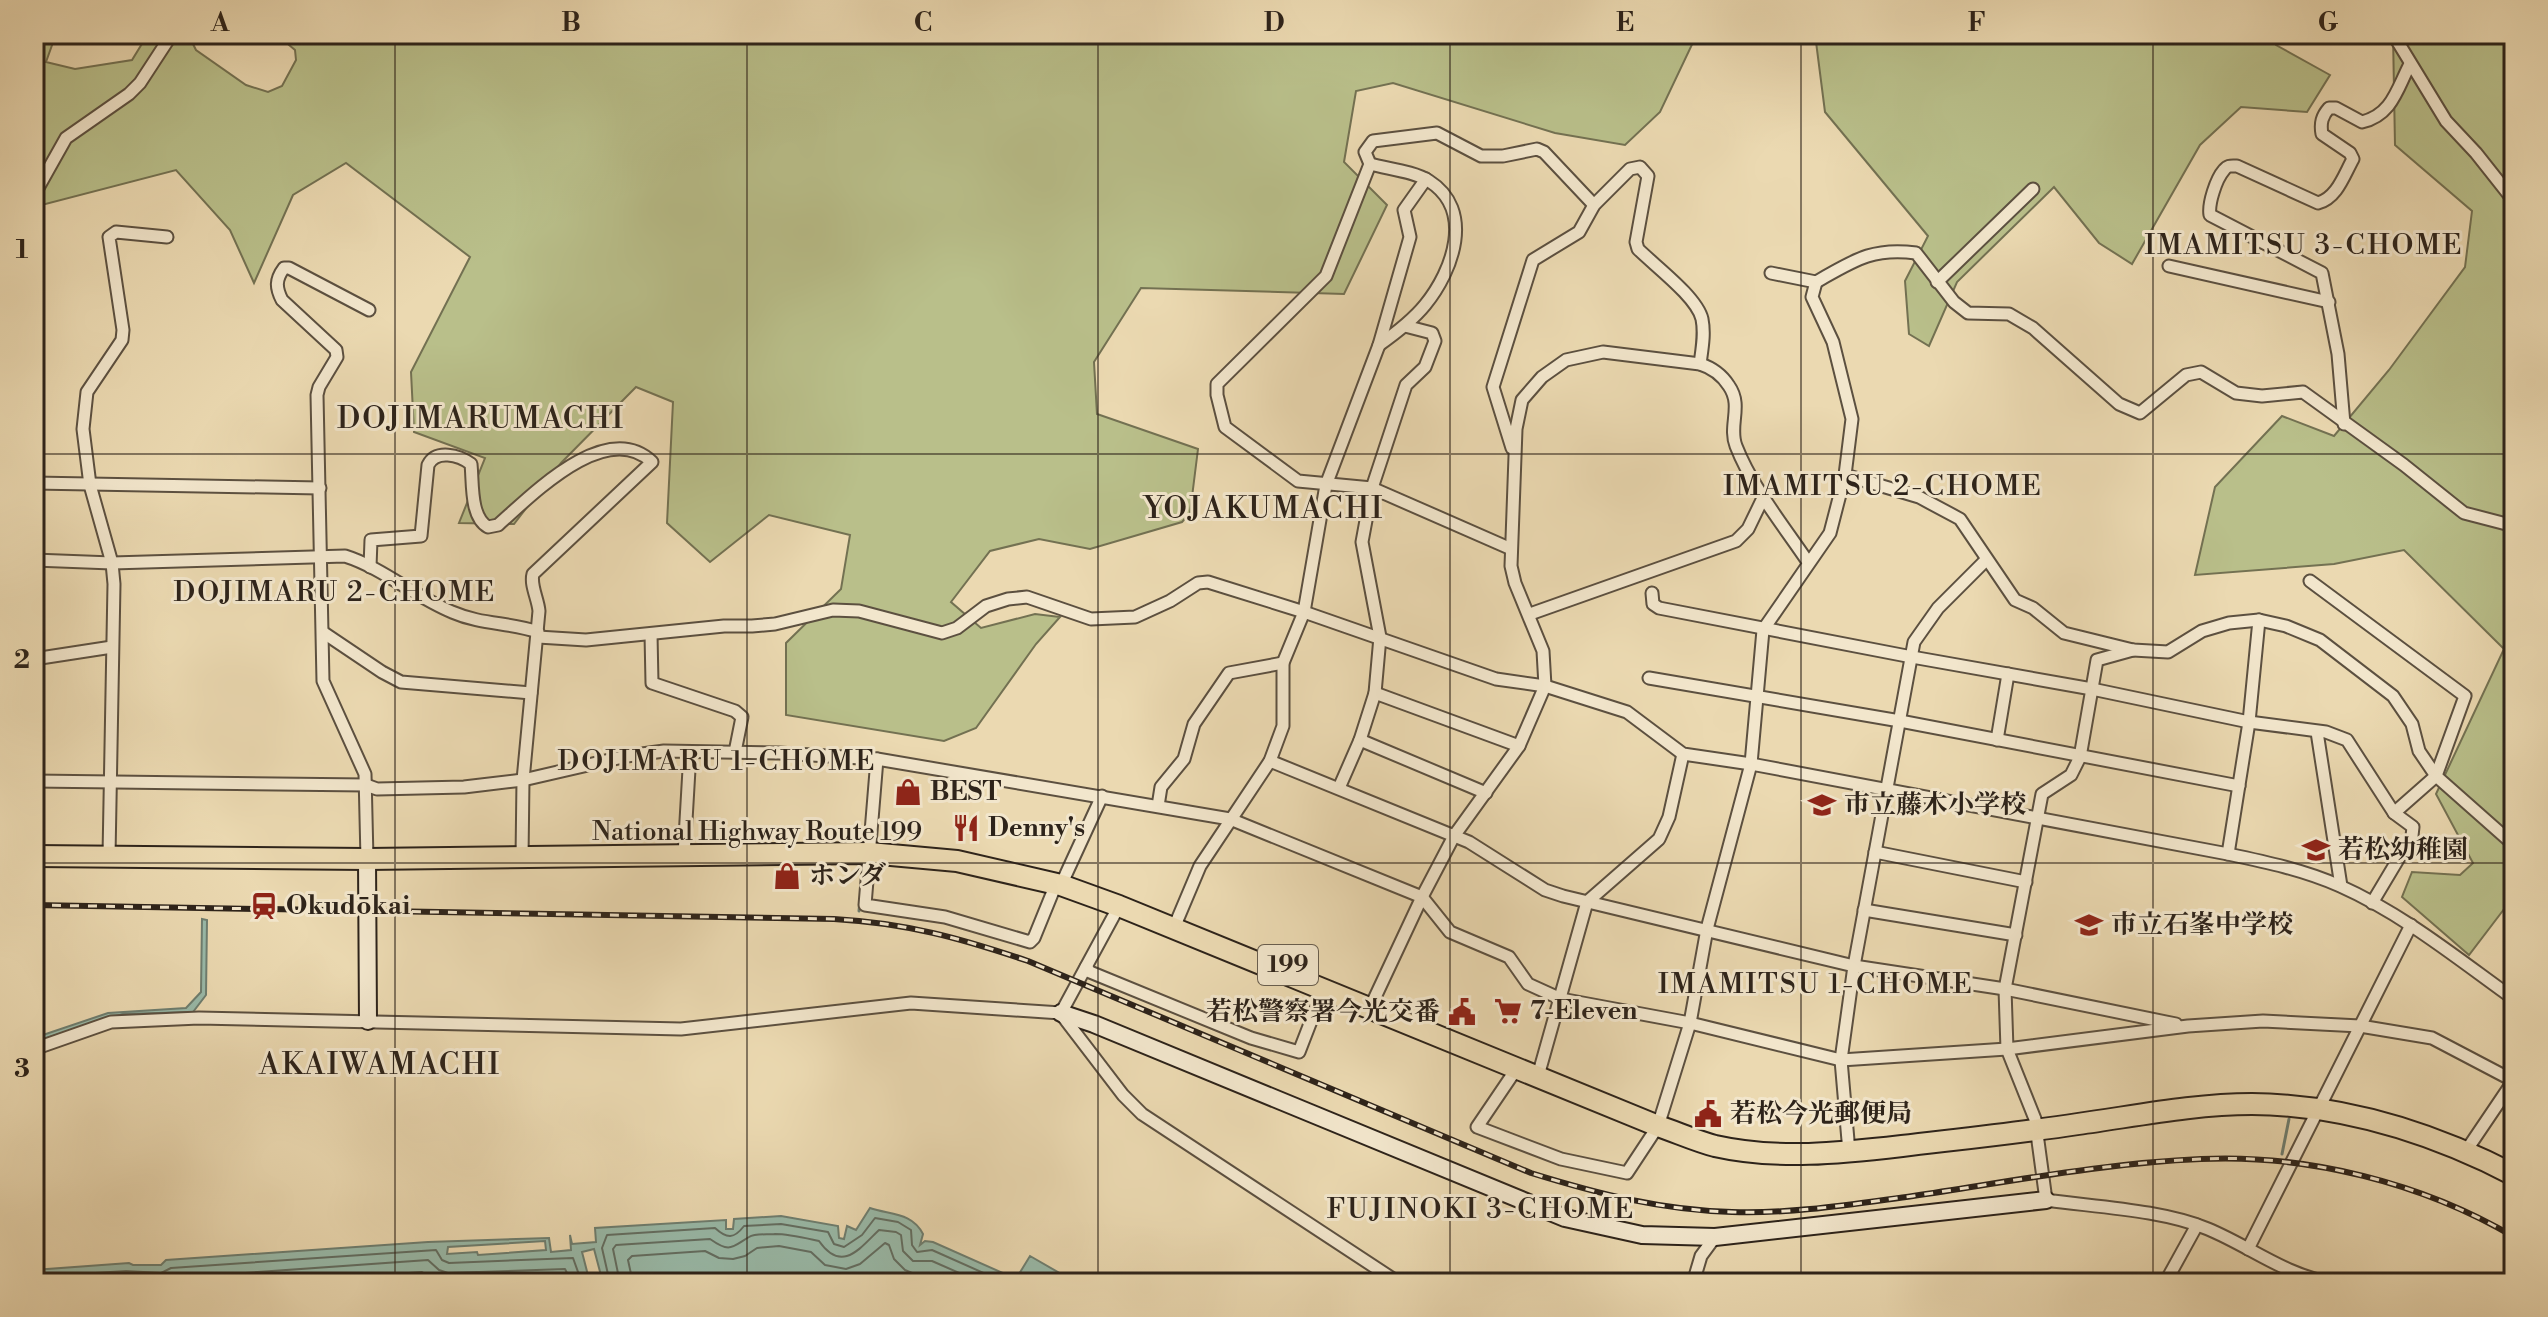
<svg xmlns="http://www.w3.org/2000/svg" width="2548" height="1317" font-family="'Libre Bodoni','Noto Serif JP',serif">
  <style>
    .green { fill: #b9bf8a; stroke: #737152; stroke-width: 2 }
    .water { fill: #99baa9; stroke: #6e7e70; stroke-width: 2; fill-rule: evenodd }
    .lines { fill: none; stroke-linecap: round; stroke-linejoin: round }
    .shore { stroke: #636e62; stroke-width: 2 }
    .stream { stroke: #6e7e70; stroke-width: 3 }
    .street-casing { stroke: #5c5040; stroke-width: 15 }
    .secondary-casing { stroke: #2d231a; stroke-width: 20 }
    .highway-casing { stroke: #2d231a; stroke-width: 24 }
    .street { stroke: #f2e6cc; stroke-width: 11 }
    .secondary { stroke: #f2e6cc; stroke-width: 16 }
    .highway { stroke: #ebd9b1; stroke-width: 20 }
    .rail-casing { stroke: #2d231a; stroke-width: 6 }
    .rail { stroke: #f2e6cc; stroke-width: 3; stroke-dasharray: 9; stroke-linecap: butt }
    .grid { fill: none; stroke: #2d231a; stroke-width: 2; stroke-opacity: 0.55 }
    .labels { text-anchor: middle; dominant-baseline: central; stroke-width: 6; stroke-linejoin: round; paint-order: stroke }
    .shield { fill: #f2e6cc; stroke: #685e4f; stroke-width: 2 }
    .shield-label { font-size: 24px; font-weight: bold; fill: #2d231a }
    .poi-label { font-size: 26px; font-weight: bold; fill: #2d231a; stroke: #f2e6cc; text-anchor: start }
    .street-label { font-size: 26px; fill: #2d231a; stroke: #f2e6cc }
    .neighbourhood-label { font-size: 28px; letter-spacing: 2px; fill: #2d231a; stroke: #f2e6cc }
    .quarter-label { font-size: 30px; letter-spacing: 2px; fill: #2d231a; stroke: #f2e6cc }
    .neatline { fill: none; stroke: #2d231a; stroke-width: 3 }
    .grid-label { font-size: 26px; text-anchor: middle; font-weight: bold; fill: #2d231a }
  </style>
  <rect width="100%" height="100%" fill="#ebd9b1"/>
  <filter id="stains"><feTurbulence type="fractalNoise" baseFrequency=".0025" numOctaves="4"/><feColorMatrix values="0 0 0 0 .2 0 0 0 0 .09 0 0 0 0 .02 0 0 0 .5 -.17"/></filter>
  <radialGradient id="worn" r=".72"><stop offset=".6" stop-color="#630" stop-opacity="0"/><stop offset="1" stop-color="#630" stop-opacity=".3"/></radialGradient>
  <g class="green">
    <polygon points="34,34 56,34 46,62 75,69 132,60 148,34 188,34 196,50 246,85 268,92 282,86 296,60 295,50 276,34 1697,34 1660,112 1625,145 1555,133 1393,83 1356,91 1344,162 1387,205 1344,294 1141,288 1094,362 1097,414 1198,449 1190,513 1182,522 1090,549 1039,539 990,551 951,602 981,628 1035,614 1060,617 1036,644 976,728 944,741 786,715 786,643 841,589 850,535 769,515 710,562 667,523 673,402 636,387 561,463 514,524 459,523 485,458 414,432 411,372 470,257 346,163 293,195 254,283 230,230 176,170 34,207"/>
    <polygon points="1815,34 2278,34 2276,45 2330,75 2307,112 2241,107 2200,145 2132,264 2099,243 2054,187 1957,282 1929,346 1909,334 1905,281 1928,236 1825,112"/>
    <polygon points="2393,34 2514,34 2514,896 2469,955 2402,897 2412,872 2460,875 2473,863 2436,794 2504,649 2404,550 2334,564 2195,575 2215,487 2282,416 2334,436 2389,370 2465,267 2472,211 2395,145"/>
  </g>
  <g class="water">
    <polygon points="202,919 207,920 206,995 193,1012 123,1014 34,1042 34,1038 108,1013 186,1008 201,992"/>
    <path d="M 870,1208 C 890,1215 912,1212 923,1234 L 920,1245 L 925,1241 L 933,1242 L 1014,1278 L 1019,1274 L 1030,1256 L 1063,1275 L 1058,1283 L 603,1283 L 594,1249 L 582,1252 L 590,1283 L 34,1283 L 34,1270 L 129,1263 L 133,1265 L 161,1265 L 166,1260 L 428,1242 L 549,1238 L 551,1252 L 571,1250 L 570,1235 L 572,1244 L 596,1242 L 595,1228 L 726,1220 L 726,1229 L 733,1229 L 734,1219 L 781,1216 L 838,1226 L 839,1238 L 844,1239 L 847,1226 L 856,1230 ZM 545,1241 L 546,1250 L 478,1255 L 477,1252 L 447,1254 L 448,1247 Z"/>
  </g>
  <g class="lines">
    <g class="shore">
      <polyline points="34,1277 126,1271 161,1273 171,1268 436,1250 442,1260 449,1263 573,1258 582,1283"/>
      <polyline points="145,1283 164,1282 174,1278 428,1260 439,1270 448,1273 565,1269 572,1283"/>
      <polyline points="272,1283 422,1272 440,1283"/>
      <path d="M 610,1283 L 602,1248 L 607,1235 L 715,1228 C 727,1239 734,1239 744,1226 L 781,1224 L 828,1232 L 834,1244 L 844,1247 L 862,1235 L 875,1218 L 898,1222 L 911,1230 L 912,1245 L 917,1252 L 932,1250 L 1006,1283"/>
      <path d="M 620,1283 L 613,1249 L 616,1245 L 710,1239 C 730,1253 731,1248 749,1237 C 755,1233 768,1235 775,1234 C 789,1234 805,1238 819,1241 C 842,1274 860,1248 879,1230 L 896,1232 L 901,1235 L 903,1251 L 913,1261 L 932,1261 L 982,1283"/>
      <polyline points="633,1283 628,1260 632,1256 705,1251 719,1258 733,1259 745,1256 757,1248 779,1246 811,1252 825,1265 846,1269 860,1264 885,1243 889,1245 894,1259 905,1270 917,1275 932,1274 952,1283"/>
    </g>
    <g class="stream">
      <polyline points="859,911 861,891"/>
      <polyline points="2282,1154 2289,1119"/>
    </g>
    <g class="street-casing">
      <g id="street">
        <polyline points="2393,34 2446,121 2476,153 2514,201"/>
        <path d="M 1370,164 C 1388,169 1413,171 1429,181 C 1475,210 1453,271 1425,305 C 1412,321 1396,333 1379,345"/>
        <polyline points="34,195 66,138 129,94 140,83 172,34"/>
        <polyline points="2169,266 2329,302"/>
        <path d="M 1771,273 L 1816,282 C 1853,261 1872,247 1916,253 L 1954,302 L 1968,313 L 2009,314 L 2033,328 L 2119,404 L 2140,413 L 2186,375 L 2201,372 L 2236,393 L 2262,396 L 2303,392 L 2404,465 L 2464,513 L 2514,526"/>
        <polyline points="1937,282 2033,189"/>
        <path d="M 2344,424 L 2338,354 L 2322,273 L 2210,215 C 2208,204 2216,179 2224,170 C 2228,165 2231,166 2237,166 L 2318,203 C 2337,198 2344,175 2353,159 L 2350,153 L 2322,134 C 2320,123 2322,116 2329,108 L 2336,108 L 2362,122 C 2392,115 2397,89 2410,64"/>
        <path d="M 1512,448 L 1493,387 L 1533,260 L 1579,232 L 1594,205 L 1630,169 L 1640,167 L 1648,176 L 1636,242 L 1638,249 C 1655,266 1697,297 1702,319 C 1705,334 1702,349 1700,364"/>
        <polyline points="1845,475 1919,497 1960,519 2015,600 2033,608 2064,633 2133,650 2168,652 2202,631 2229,623 2259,620 2286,626 2320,640 2393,696 2412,724 2419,751 2436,776 2514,845"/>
        <polyline points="34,483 320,488"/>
        <polyline points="1509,548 1372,488 1298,481 1225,427 1217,395 1217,384 1326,276 1370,164 1365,152 1373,141 1437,133 1481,156 1503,156 1537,149 1544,152 1594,205"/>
        <path d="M 34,560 L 112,563 L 345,556 C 383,568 415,597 452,612 C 482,625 509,622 538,632"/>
        <path d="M 370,567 L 371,540 L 421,536 L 428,465 C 436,449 459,455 471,464 C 473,483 470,517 488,527 L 498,525 C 531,496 606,418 652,462 L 533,574 C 530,585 538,599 539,611 L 523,780 L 522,858"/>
        <polyline points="2310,581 2465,696 2436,776 2394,813"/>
        <polyline points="1652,593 1653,604 1659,608 1912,657 2092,689 2249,722 2326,732 2347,740 2394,813 2413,827 2412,836 2372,903"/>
        <polyline points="1530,614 1736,541 1748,529 1764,496"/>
        <polyline points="324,633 382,672 401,682 531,693"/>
        <polyline points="651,634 652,683 735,711 742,717 735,752"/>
        <path d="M 538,637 L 586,640 L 724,626 L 752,626 L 775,624 L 833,610 L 859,611 L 942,633 L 957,628 L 986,606 L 1008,599 L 1027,597 L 1091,619 L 1135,617 L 1170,601 L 1198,583 L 1208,582 L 1304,612 L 1496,679 L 1545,686 L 1627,712 L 1683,754 L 1751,764 L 2228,854 C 2266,862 2304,870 2340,886 C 2403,914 2458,959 2514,999"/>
        <path d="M 2133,650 L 2097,660 L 2080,757 L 2071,775 L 2042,794 L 2005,989 L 2007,1049 L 2035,1119 L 2046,1200 C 2096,1207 2163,1210 2208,1229 C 2251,1247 2283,1274 2331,1283"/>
        <polyline points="34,659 112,647"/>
        <polyline points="1649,678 1900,721 2239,786"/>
        <polyline points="1375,693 1519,746"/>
        <polyline points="2317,732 2341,886"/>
        <polyline points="1360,740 1486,793"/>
        <polyline points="1997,740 2008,674"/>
        <polyline points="877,759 865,905 945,917 1030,942 1034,938 1056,884"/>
        <polyline points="1270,761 1469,842 1545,890 1563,896 1854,966 2005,989 2176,1024"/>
        <polyline points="34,781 366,785 377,789 464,787 523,780 627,756 664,751 779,753 877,759 1230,819 1422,897 1450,932 1509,957 1528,984 1561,999 1690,1023 1841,1060 2007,1049 2188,1026 2263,1021 2360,1026 2432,1038 2514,1081"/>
        <polyline points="1339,788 1360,740 1375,693 1380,637 1362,542 1372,488 1406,385 1425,367 1435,341 1432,333 1405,326"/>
        <polyline points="1158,806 1161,787 1184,759 1194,724 1229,673 1283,663"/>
        <polyline points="1875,852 2026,882"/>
        <polyline points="2228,854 2249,722 2259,620"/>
        <polyline points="684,855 690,752"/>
        <polyline points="109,856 114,584 112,563 90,485 83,429 87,392 122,340 123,330 109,237 116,232 167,237"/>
        <path d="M 367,859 L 365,774 L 323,681 L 317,395 L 319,387 L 337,357 L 336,350 L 282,300 C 276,288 275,280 284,268 L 289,268 L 369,310"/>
        <polyline points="1061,885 1102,796"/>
        <polyline points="1864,910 2016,935"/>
        <polyline points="1173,930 1200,866 1270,761 1283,726 1283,663 1304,612 1326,485 1379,345 1410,237 1404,210 1426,179"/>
        <polyline points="1086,967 1090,972 1251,1038 1299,1052 1323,990"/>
        <path d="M 1370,1008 L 1422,897 L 1454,836 L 1519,746 L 1545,686 L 1543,651 L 1515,583 L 1511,566 L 1516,429 L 1522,400 L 1542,377 L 1566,360 L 1603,352 L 1700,364 C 1713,368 1722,375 1729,386 C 1743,406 1728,426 1736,446 C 1752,487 1783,525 1808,562"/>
        <polyline points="1061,1013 1119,906"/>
        <polyline points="1061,1014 1123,1095 1142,1114 1399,1283"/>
        <polyline points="34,1049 111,1022 199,1018 681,1029 911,1003 1061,1013"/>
        <polyline points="1517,1068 1477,1127 1561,1159 1627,1173 1658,1126 1690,1023 1707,929 1751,764 1763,630 1830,533 1845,475 1852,419 1833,342 1812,297 1816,282"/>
        <polyline points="1538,1076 1587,902 1659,839 1669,817 1683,754"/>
        <polyline points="2466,1151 2514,1080"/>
        <polyline points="1849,1152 1841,1060 1854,966 1914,642 1938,608 1986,560"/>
        <polyline points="2248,1249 2411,925"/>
        <polyline points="1693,1283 1701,1256 1715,1237"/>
        <polyline points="2165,1283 2197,1225"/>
      </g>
    </g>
    <g class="secondary-casing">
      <g id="secondary">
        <polyline points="367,859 368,1021"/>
        <polyline points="1061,1013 1094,1024 1565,1218 1642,1235 1715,1237 2046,1200"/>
        <polyline points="2326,1282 2326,1283"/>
      </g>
    </g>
    <g class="highway-casing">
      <path id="highway" d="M 34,856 L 367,859 L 869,853 L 957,861 L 1061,885 L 1119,906 L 1658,1126 C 1676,1132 1696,1141 1715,1146 C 1777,1160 1841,1153 1902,1146 C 1961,1139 2019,1133 2078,1124 C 2136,1116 2194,1104 2252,1104 C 2345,1105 2433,1133 2514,1175"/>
    </g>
    <use href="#street" class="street"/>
    <use href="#secondary" class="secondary"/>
    <use href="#highway" class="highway"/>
    <g class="rail-casing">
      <path id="rail" d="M 34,905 L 834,919 C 906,923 960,938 1028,961 L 1531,1173 C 1599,1194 1661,1210 1732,1212 C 1793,1214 1853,1204 1913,1196 C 2008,1182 2104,1163 2201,1159 C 2307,1154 2423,1183 2514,1237"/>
    </g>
    <use href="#rail" class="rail"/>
  </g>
  <path class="grid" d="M 395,34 L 395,1283M 747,34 L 747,1283M 1098,34 L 1098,1283M 1450,34 L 1450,1283M 1801,34 L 1801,1283M 2153,34 L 2153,1283M 34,454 L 2514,454M 34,863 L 2514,863"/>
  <defs>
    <g id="shop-bare" transform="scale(2.16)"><path d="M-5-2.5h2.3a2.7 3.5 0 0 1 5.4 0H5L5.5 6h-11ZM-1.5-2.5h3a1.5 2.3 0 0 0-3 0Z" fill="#8f2418" stroke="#f2e6cc" stroke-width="2.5" paint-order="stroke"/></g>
    <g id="school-bare" transform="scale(2.16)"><path d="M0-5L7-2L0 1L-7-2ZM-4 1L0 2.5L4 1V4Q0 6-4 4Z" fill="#8f2418" stroke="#f2e6cc" stroke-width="2.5" paint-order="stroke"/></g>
    <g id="restaurant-bare" transform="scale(2.16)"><path d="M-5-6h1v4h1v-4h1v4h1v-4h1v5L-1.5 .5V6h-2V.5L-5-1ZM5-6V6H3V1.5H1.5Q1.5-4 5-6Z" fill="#8f2418" stroke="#f2e6cc" stroke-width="2.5" paint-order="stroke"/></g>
    <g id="station-bare" transform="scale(2.16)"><path d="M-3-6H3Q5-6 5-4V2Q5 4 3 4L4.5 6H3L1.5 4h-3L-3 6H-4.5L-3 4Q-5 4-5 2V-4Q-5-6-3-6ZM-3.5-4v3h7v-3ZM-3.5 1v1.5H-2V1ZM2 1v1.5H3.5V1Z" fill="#8f2418" stroke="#f2e6cc" stroke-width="2.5" paint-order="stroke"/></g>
    <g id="supermarket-bare" transform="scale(2.16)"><path d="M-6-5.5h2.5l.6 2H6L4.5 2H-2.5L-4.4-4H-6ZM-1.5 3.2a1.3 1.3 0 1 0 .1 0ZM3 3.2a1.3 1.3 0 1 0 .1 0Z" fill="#8f2418" stroke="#f2e6cc" stroke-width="2.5" paint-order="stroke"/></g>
    <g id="civic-bare" transform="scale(2.16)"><path d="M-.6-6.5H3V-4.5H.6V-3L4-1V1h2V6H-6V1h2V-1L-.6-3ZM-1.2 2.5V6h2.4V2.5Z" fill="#8f2418" stroke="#f2e6cc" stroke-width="2.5" paint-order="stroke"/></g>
  </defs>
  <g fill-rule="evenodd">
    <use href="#shop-bare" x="908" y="792"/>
    <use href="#school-bare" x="1822" y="805"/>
    <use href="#restaurant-bare" x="966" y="828"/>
    <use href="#school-bare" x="2316" y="850"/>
    <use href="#shop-bare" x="787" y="876"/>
    <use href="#station-bare" x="264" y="906"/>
    <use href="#school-bare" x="2089" y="925"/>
    <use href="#supermarket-bare" x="1508" y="1011"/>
    <use href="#civic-bare" x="1462" y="1012"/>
    <use href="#civic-bare" x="1708" y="1114"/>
  </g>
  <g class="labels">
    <rect class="shield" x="1258" y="945" width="60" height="40" rx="6"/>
    <g class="shield-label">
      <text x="1288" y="965">199</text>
    </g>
    <g class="poi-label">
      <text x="930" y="792">BEST</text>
      <text x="1844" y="805">市立藤木小学校</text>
      <text x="988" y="828">Denny's</text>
      <text x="2338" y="850">若松幼稚園</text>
      <text x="809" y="876">ホンダ</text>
      <text x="286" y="906">Okudōkai</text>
      <text x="2111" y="925">市立石峯中学校</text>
      <text x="1530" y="1011">7-Eleven</text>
      <text x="1440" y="1012" text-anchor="end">若松警察署今光交番</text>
      <text x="1730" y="1114">若松今光郵便局</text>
    </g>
    <g class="street-label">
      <text x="757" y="832">National Highway Route 199</text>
    </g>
    <g class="neighbourhood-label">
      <text x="2304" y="245">IMAMITSU 3-CHOME</text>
      <text x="1883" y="486">IMAMITSU 2-CHOME</text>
      <text x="335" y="592">DOJIMARU 2-CHOME</text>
      <text x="717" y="761">DOJIMARU 1-CHOME</text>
      <text x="1816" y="984">IMAMITSU 1-CHOME</text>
      <text x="1481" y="1209">FUJINOKI 3-CHOME</text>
    </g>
    <g class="quarter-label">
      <text x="481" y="419">DOJIMARUMACHI</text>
      <text x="1264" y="509">YOJAKUMACHI</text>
      <text x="380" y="1065">AKAIWAMACHI</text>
    </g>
  </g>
  <rect width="2548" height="1317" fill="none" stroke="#ebd9b1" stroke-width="88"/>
  <rect x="44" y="44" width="2460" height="1229" class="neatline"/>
  <g class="grid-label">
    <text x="220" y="31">A</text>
    <text x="571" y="31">B</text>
    <text x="923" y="31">C</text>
    <text x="1274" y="31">D</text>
    <text x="1625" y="31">E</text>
    <text x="1977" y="31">F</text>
    <text x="2328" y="31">G</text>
    <text x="22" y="258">1</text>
    <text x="22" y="668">2</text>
    <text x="22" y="1077">3</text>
  </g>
  <rect width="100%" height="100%" filter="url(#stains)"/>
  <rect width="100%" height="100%" fill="url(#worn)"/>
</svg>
